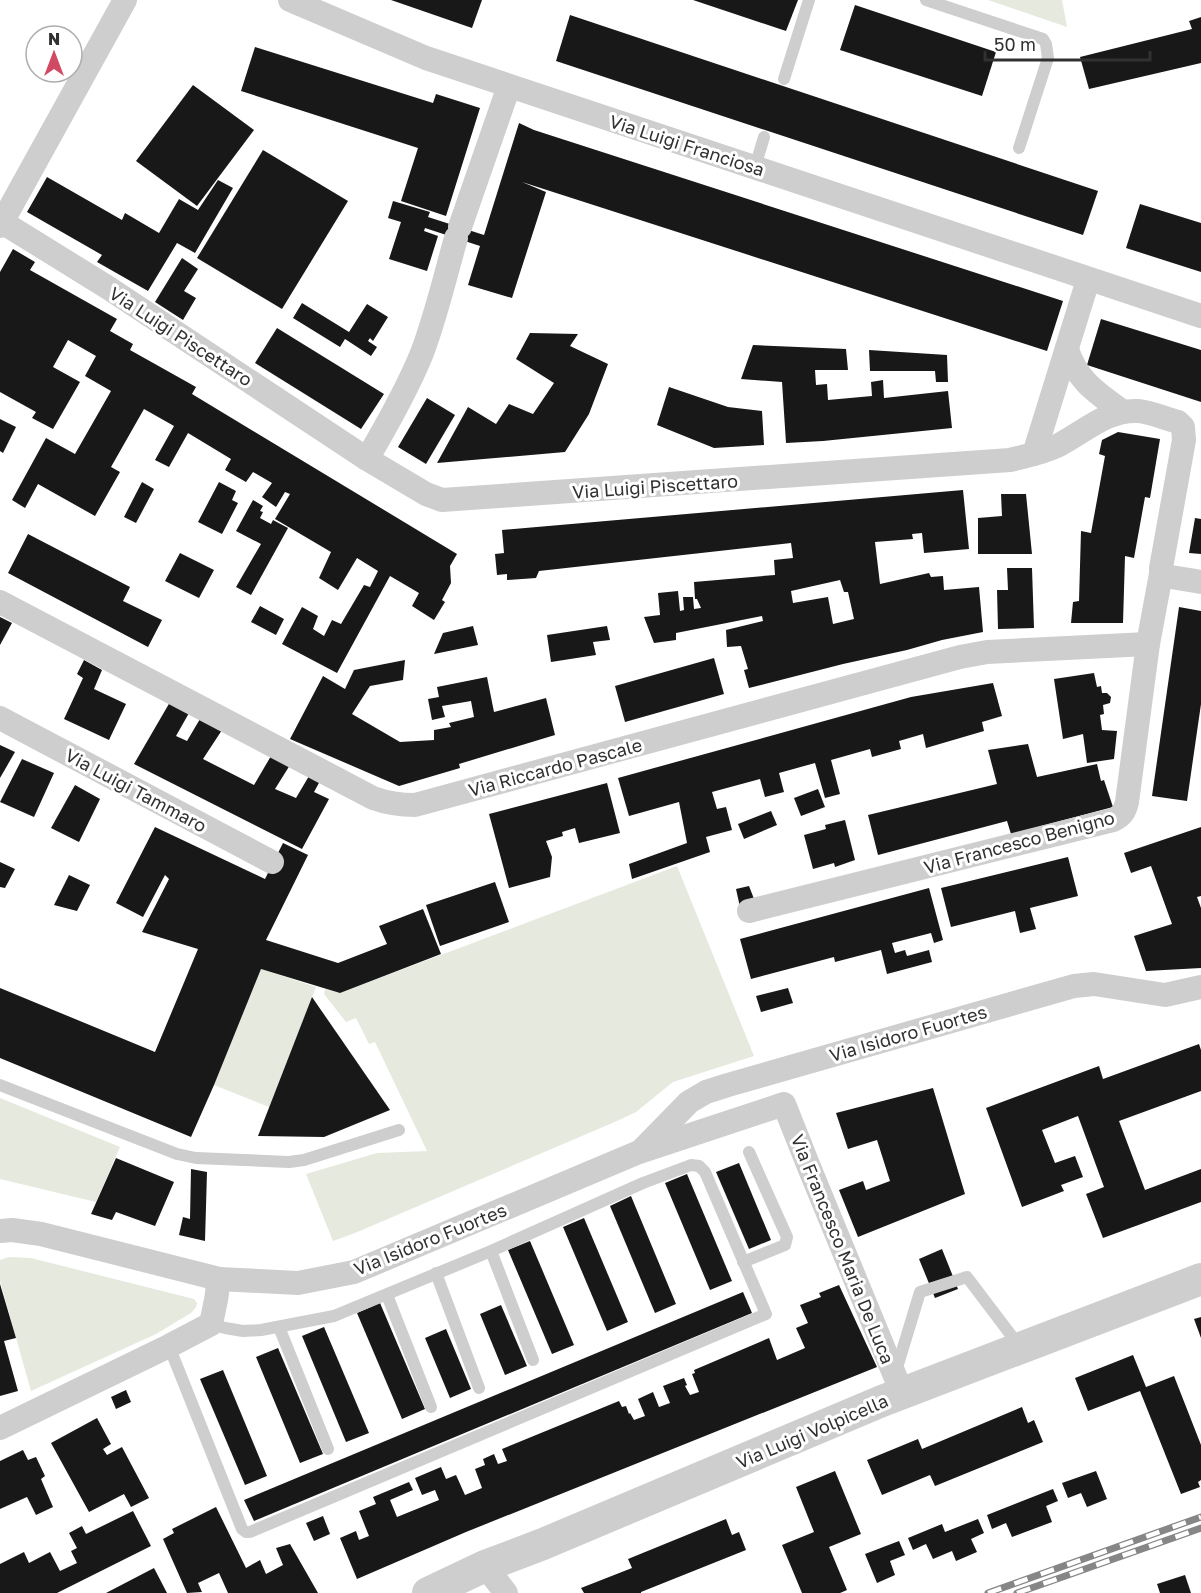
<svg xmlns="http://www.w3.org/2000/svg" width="1201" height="1593" font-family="'Golos Text',sans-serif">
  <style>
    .green { fill: #e5e9de }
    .building { fill: #181818; fill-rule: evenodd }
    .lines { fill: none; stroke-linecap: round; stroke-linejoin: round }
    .service { stroke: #cecece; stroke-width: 12 }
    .minor { stroke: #cecece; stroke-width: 24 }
    .tertiary { stroke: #cecece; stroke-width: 32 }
    .rail-casing { stroke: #868686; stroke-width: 7 }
    .rail { stroke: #fff; stroke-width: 4.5; stroke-dasharray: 14; stroke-linecap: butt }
    .labels { text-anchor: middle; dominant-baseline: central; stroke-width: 6; stroke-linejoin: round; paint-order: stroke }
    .street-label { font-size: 18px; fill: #313131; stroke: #fff }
  </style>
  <rect width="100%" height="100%" fill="#fff"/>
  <g class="green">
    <polygon points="988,0 1062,0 1067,27"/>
    <polygon points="677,866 754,1056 673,1082 636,1112 617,1121 355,1233 333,1241 306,1174 377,1153 427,1151 375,1042 369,1044 356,1018 346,1022 324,994 325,989 340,993"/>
    <polygon points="261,969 316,987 269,1107 214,1085"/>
    <polygon points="0,1098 120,1147 96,1202 0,1179"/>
    <polygon points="9,1257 31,1258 194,1299 197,1303 196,1307 191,1313 156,1334 31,1391 0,1281 0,1260"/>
  </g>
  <g class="building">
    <polygon points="391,0 482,0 472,28"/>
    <polygon points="693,0 798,0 786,31"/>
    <polygon points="855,5 996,52 982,96 840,50"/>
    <polygon points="570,15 1098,191 1083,235 556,61"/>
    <polygon points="1201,17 1201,63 1089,89 1080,57 1192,29 1189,21"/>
    <polygon points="255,47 433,103 436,94 480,108 446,216 401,201 418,148 241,91"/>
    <polygon points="193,85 254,130 197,206 136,161"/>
    <polygon points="519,123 534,130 1063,301 1047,351 522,182 546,192 512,298 468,285 480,246 425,228 424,231 438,236 427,271 389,259 401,222 388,218 393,201 430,212 428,217 484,235"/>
    <polygon points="263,150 348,201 282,309 197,258"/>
    <polygon points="47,177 122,220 125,213 159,233 179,199 198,210 218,180 233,188 195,253 177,243 148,291 97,262 102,255 27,212"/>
    <polygon points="1140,204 1201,223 1201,272 1126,248"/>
    <polygon points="13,249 35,262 30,270 117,319 110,331 133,344 130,350 196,387 192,394 457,554 450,566 451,583 442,600 445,602 434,620 412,606 419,593 390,576 337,673 282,644 302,607 318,616 313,629 324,636 332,620 341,624 364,585 370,587 378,571 357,558 338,590 319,578 331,552 275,519 290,494 285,492 276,507 262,497 272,483 253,472 246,482 225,470 231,459 188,433 169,467 155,460 174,426 144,409 111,467 120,472 95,516 38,484 25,508 12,500 46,438 75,454 111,391 85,376 96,356 68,340 53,367 80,382 53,429 32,418 36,412 0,392 0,272"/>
    <polygon points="182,258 198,269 184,291 196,298 183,320 155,302"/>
    <polygon points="302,303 349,332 367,304 388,317 373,341 370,338 368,341 377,347 371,356 345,339 340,347 293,318"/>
    <polygon points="1101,319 1201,350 1201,402 1087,365"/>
    <polygon points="277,328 384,394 361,429 255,363"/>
    <polygon points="530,333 578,334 570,346 608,364 589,414 565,452 437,463 468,407 496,424 509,404 533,414 554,383 516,359"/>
    <polygon points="753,345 846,349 848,370 815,370 816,385 827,384 828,400 872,396 871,382 883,380 884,398 948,391 952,428 823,441 786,443 782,382 741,379"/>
    <polygon points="869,350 947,355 948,382 936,382 935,371 870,371"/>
    <polygon points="669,387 728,407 762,411 764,445 714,448 657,425"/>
    <polygon points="427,398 455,415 426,464 398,447"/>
    <polygon points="0,419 16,427 3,453 0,451"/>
    <polygon points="1118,432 1160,439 1150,498 1145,497 1134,558 1125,556 1123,623 1071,623 1073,602 1079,601 1081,531 1091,533 1105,456 1099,454 1102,440"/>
    <polygon points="142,482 154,489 136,523 124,517"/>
    <polygon points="219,482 236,491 232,500 238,503 222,534 198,522"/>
    <path d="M 963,490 L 969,549 L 924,553 L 922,533 L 912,534 L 913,539 L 875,542 L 880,584 L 929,573 L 931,577 L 943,576 L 944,590 L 979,587 L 983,632 L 942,640 L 907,650 L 843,664 L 749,688 L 744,670 L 748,669 L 741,646 L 727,647 L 726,630 L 763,621 L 762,616 L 676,633 L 676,640 L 654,643 L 644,617 L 660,615 L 658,593 L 678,591 L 680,611 L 684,610 L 683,597 L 693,597 L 694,609 L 701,608 L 697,599 L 695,599 L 694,582 L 775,575 L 774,560 L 793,558 L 791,543 L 539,571 L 536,578 L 507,580 L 507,574 L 497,575 L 495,554 L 504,553 L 502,530 ZM 840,580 L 844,592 L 848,592 L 854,619 L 833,624 L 828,597 L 793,603 L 791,591 Z"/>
    <polygon points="1001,494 1026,494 1032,554 978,554 978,518 1002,516"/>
    <polygon points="253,500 263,506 260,511 263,512 260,518 271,524 273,520 288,528 251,595 236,587 261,544 236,531"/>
    <polygon points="1195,518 1201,519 1201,554 1189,553"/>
    <polygon points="28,534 130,587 123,601 162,620 148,647 8,573"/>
    <polygon points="180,553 214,570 199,598 165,581"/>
    <polygon points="1007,568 1032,568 1034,628 998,629 997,590 1008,590"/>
    <polygon points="260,606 284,619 276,635 251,622"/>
    <polygon points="1179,607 1201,611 1201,704 1187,801 1152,796"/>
    <polygon points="0,617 12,623 0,645"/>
    <polygon points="473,626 478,645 434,654 443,633"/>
    <polygon points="607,626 610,640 593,642 596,655 551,662 547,635"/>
    <polygon points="714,658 724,694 625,722 615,686"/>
    <polygon points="84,660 102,670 94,689 126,704 109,740 64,719 83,678 77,674"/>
    <polygon points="405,660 403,680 370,686 352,714 400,742 434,740 434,730 451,727 449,723 474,717 471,701 442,706 445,717 432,720 428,699 439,697 437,687 487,677 494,712 546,698 555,735 459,764 460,768 399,786 290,739 323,676 345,689 354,670"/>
    <polygon points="1094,673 1097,687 1101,686 1102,693 1107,693 1111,697 1110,703 1103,705 1104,714 1100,715 1102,730 1117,731 1114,759 1087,763 1083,734 1063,739 1054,679"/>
    <polygon points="993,683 1002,716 982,722 984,731 926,748 923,734 899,741 901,749 872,757 870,749 831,760 840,794 825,798 815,763 779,773 784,792 765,797 760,779 712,792 717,809 726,807 732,830 706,837 710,852 632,879 629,864 687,843 679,802 629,816 618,778 911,697"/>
    <polygon points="170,702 189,713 176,736 187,741 200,719 222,730 203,759 254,785 271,756 290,765 275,789 296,798 309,776 320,781 314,792 329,799 302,849 134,764"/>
    <polygon points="1028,744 1037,777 1097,764 1101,781 1104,780 1113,807 1011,834 1007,821 878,855 868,815 997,784 988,750"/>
    <polygon points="0,745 15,752 0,778"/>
    <polygon points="22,759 54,773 34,817 0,802"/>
    <polygon points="607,783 620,833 579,843 575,828 562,832 563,836 546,841 552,857 550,877 509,888 489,814"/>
    <polygon points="75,785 100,799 79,842 51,828"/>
    <polygon points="818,789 825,807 801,816 794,798"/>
    <polygon points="771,811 777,825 744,839 738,824"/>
    <polygon points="845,820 855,860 835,867 834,863 813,869 804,835 826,829 825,825"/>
    <polygon points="155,827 265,879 283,843 308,855 266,940 338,963 387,944 379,926 423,909 441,954 340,993 261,969 214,1085 191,1137 0,1058 0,988 155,1052 198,949 142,932 169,879 165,875 143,917 116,903"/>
    <polygon points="1201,827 1201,896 1197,897 1201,908 1201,968 1146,971 1134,936 1172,924 1151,866 1131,873 1124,853"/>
    <polygon points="1068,857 1078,896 1030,908 1036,929 1020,933 1015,911 951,927 941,888"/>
    <polygon points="0,862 15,869 5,888 0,887"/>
    <polygon points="69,875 90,885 77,911 54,905"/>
    <polygon points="495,882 509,922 440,946 426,905"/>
    <polygon points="749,886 756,904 740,907 736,889"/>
    <polygon points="929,888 943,940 934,943 931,933 892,943 895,953 905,950 907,956 929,950 932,962 887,974 881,950 835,962 834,957 751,979 740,939"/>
    <polygon points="788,988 793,1003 761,1012 756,996"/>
    <polygon points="312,997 390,1110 324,1137 258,1136"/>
    <polygon points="1199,1044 1201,1050 1201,1091 1119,1121 1145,1190 1201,1169 1201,1202 1103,1238 1086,1194 1104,1187 1078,1116 1042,1130 1055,1163 1075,1156 1083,1177 1061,1185 1064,1191 1022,1207 986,1108 1099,1066 1103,1079"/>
    <polygon points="933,1088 965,1194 858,1237 839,1190 863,1181 866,1190 890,1181 877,1140 848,1149 836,1113"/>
    <polygon points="116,1158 174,1182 155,1226 116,1212 112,1220 91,1214"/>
    <polygon points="739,1163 771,1240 749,1249 716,1172"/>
    <polygon points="191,1169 207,1172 205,1241 179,1235 183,1217 190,1219"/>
    <polygon points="687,1174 732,1281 710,1290 665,1183"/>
    <polygon points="631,1196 676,1304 655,1313 610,1206"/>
    <polygon points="584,1218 628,1322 607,1331 563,1227"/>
    <polygon points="530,1241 574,1345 552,1354 508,1250"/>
    <polygon points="942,1249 958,1289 935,1298 919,1259"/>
    <polygon points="0,1284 16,1338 4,1341 18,1391 0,1396"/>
    <polygon points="839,1285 877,1367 466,1532 357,1579 340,1538 356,1531 359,1540 369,1536 359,1511 376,1504 373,1497 409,1482 413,1490 390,1500 397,1517 439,1500 435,1490 422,1495 415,1478 441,1467 446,1479 456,1475 465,1495 482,1488 475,1469 485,1465 483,1459 494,1454 498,1464 507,1461 502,1449 619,1401 622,1407 626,1406 629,1414 630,1413 634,1420 645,1416 638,1399 653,1392 659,1407 670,1403 663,1386 684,1378 687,1385 685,1386 690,1395 699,1392 692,1374 695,1373 694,1370 769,1338 777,1360 805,1348 796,1328 808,1323 800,1305 821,1297 819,1293"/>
    <polygon points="743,1292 752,1313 254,1521 244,1500"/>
    <polygon points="380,1303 425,1409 402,1419 357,1313"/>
    <polygon points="501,1305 527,1366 505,1375 480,1314"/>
    <polygon points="1201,1317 1201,1338 1194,1319"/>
    <polygon points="324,1327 369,1433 346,1442 302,1336"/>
    <polygon points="446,1329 471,1389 450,1398 425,1338"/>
    <polygon points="278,1348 323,1454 300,1463 256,1357"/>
    <polygon points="1133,1355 1146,1387 1174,1376 1201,1445 1201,1480 1198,1482 1200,1487 1181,1494 1140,1391 1088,1411 1075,1378"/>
    <polygon points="223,1370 267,1476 245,1485 200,1379"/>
    <polygon points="126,1390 131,1402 116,1409 111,1397"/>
    <polygon points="1022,1407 1028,1423 1034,1420 1043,1442 935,1486 930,1475 882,1495 867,1460 918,1439 922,1449"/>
    <polygon points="97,1418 111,1444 103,1449 107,1455 122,1447 149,1498 131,1507 124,1494 89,1512 51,1443"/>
    <polygon points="23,1450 28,1460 36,1457 45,1476 41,1479 53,1507 36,1515 27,1497 0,1509 0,1461"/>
    <polygon points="835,1471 861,1534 829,1547 847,1590 840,1593 802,1593 782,1545 814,1532 796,1487"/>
    <polygon points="1096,1471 1107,1499 1087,1507 1081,1493 1068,1498 1062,1483"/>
    <polygon points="1053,1489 1058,1501 1046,1506 1052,1522 1012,1537 1006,1523 992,1529 987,1515"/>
    <polygon points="216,1507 246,1568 260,1560 266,1574 283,1565 276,1548 290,1544 318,1593 228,1593 219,1573 198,1583 202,1592 187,1593 163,1539 174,1533 172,1529"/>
    <polygon points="133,1511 151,1546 57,1593 0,1593 0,1564 24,1552 29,1563 50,1552 60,1571 77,1563 71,1551 77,1548 69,1533 82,1526 86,1534"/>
    <polygon points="323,1516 330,1534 314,1541 306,1523"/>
    <polygon points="726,1519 732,1535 739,1532 746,1550 641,1592 641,1593 584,1593 581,1588 632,1568 628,1559"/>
    <polygon points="978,1519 984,1533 971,1539 977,1552 956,1561 952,1551 933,1559 926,1544 913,1550 908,1538 942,1524 945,1532"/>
    <polygon points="899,1541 905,1555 890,1561 895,1575 877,1583 865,1554"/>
    <polygon points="154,1568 167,1593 106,1593"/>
    <polygon points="1185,1575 1191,1593 1160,1593 1157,1584"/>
  </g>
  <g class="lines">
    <g class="service">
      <polyline points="926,0 1043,39 1046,44 1048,58 1019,148"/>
      <polyline points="784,79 809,0"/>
      <polyline points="755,167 764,137"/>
      <polyline points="0,1085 177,1154 196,1158 289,1162 304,1160 399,1130"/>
      <polyline points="491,1251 533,1360"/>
      <polyline points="743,1262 785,1245 787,1237 749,1152"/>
      <polyline points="436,1273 479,1388"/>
      <polyline points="387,1295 431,1407"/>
      <polyline points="279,1327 328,1449"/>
      <polyline points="169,1346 242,1529 246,1532 250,1532 766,1314 705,1172 699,1166 691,1165 643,1183 491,1251 334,1316 261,1330 243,1331 225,1328 211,1324"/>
      <polyline points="896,1371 920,1292 967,1277 1020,1347"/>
    </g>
    <g class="minor">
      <polyline points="290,0 426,58 1201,316"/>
      <path d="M 2,222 L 107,287 L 367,459 L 426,494 L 442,500 L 1010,460 C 1026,456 1043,453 1059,445 C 1084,432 1108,409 1138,411 C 1151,412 1166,419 1178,422 L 1183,427 L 1184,440 L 1161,568 L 1161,574 L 1165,576 L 1201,582"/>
      <polyline points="0,226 125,0"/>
      <polyline points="460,227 509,86"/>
      <path d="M 1067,349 C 1077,381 1097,393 1123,412"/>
      <polyline points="1034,454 1088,280"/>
      <path d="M 367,459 C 387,425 407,390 422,353 C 436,316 445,277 456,238"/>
      <path d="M 0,602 L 373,798 C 387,803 400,805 415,805 L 960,657 L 987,652 L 1148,644"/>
      <polyline points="0,718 272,862"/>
      <path d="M 749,911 L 1113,820 C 1122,816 1125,811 1127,802 L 1148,644 L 1161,574"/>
      <polyline points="643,1149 689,1102 706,1092 728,1085 1074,986 1094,984 1165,995 1201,987"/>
      <polyline points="0,1231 12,1230 41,1234 219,1279 298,1283 354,1272 639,1152 784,1104 809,1167 902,1393"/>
      <polyline points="0,1428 169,1346 211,1324 216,1300 219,1279"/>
      <polyline points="485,1566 506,1593"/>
    </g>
    <polyline class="tertiary" points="428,1593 485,1566 543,1544 882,1401 1201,1279"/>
    <g class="rail-casing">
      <g id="rail">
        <polyline points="988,1593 1201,1517"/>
        <polyline points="1017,1593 1201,1528"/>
      </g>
    </g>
    <use href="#rail" class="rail"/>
  </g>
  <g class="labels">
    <g class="street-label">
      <text transform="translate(687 145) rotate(18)">Via Luigi Franciosa</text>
      <text transform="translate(181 336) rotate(33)">Via Luigi Piscettaro</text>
      <text transform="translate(655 486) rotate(-4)">Via Luigi Piscettaro</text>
      <text transform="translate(555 767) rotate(-15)">Via Riccardo Pascale</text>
      <text transform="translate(136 790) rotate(28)">Via Luigi Tammaro</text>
      <text transform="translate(1019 842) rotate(-15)">Via Francesco Benigno</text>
      <text transform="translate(908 1033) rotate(-16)">Via Isidoro Fuortes</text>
      <text transform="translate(430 1239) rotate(-22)">Via Isidoro Fuortes</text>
      <text transform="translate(843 1249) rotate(68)">Via Francesco Maria De Luca</text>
      <text transform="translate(812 1431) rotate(-23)">Via Luigi Volpicella</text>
    </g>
  </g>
  <g transform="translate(54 54)"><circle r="28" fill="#ffffff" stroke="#adadad" stroke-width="1.5"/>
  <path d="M0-4.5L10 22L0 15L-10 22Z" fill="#d14963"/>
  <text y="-9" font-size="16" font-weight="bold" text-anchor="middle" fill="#313131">N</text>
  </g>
  <path d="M985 51v9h165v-9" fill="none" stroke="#313131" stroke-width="3"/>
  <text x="994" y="51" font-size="18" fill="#313131" stroke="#ffffff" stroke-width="4.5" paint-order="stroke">50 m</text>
</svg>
